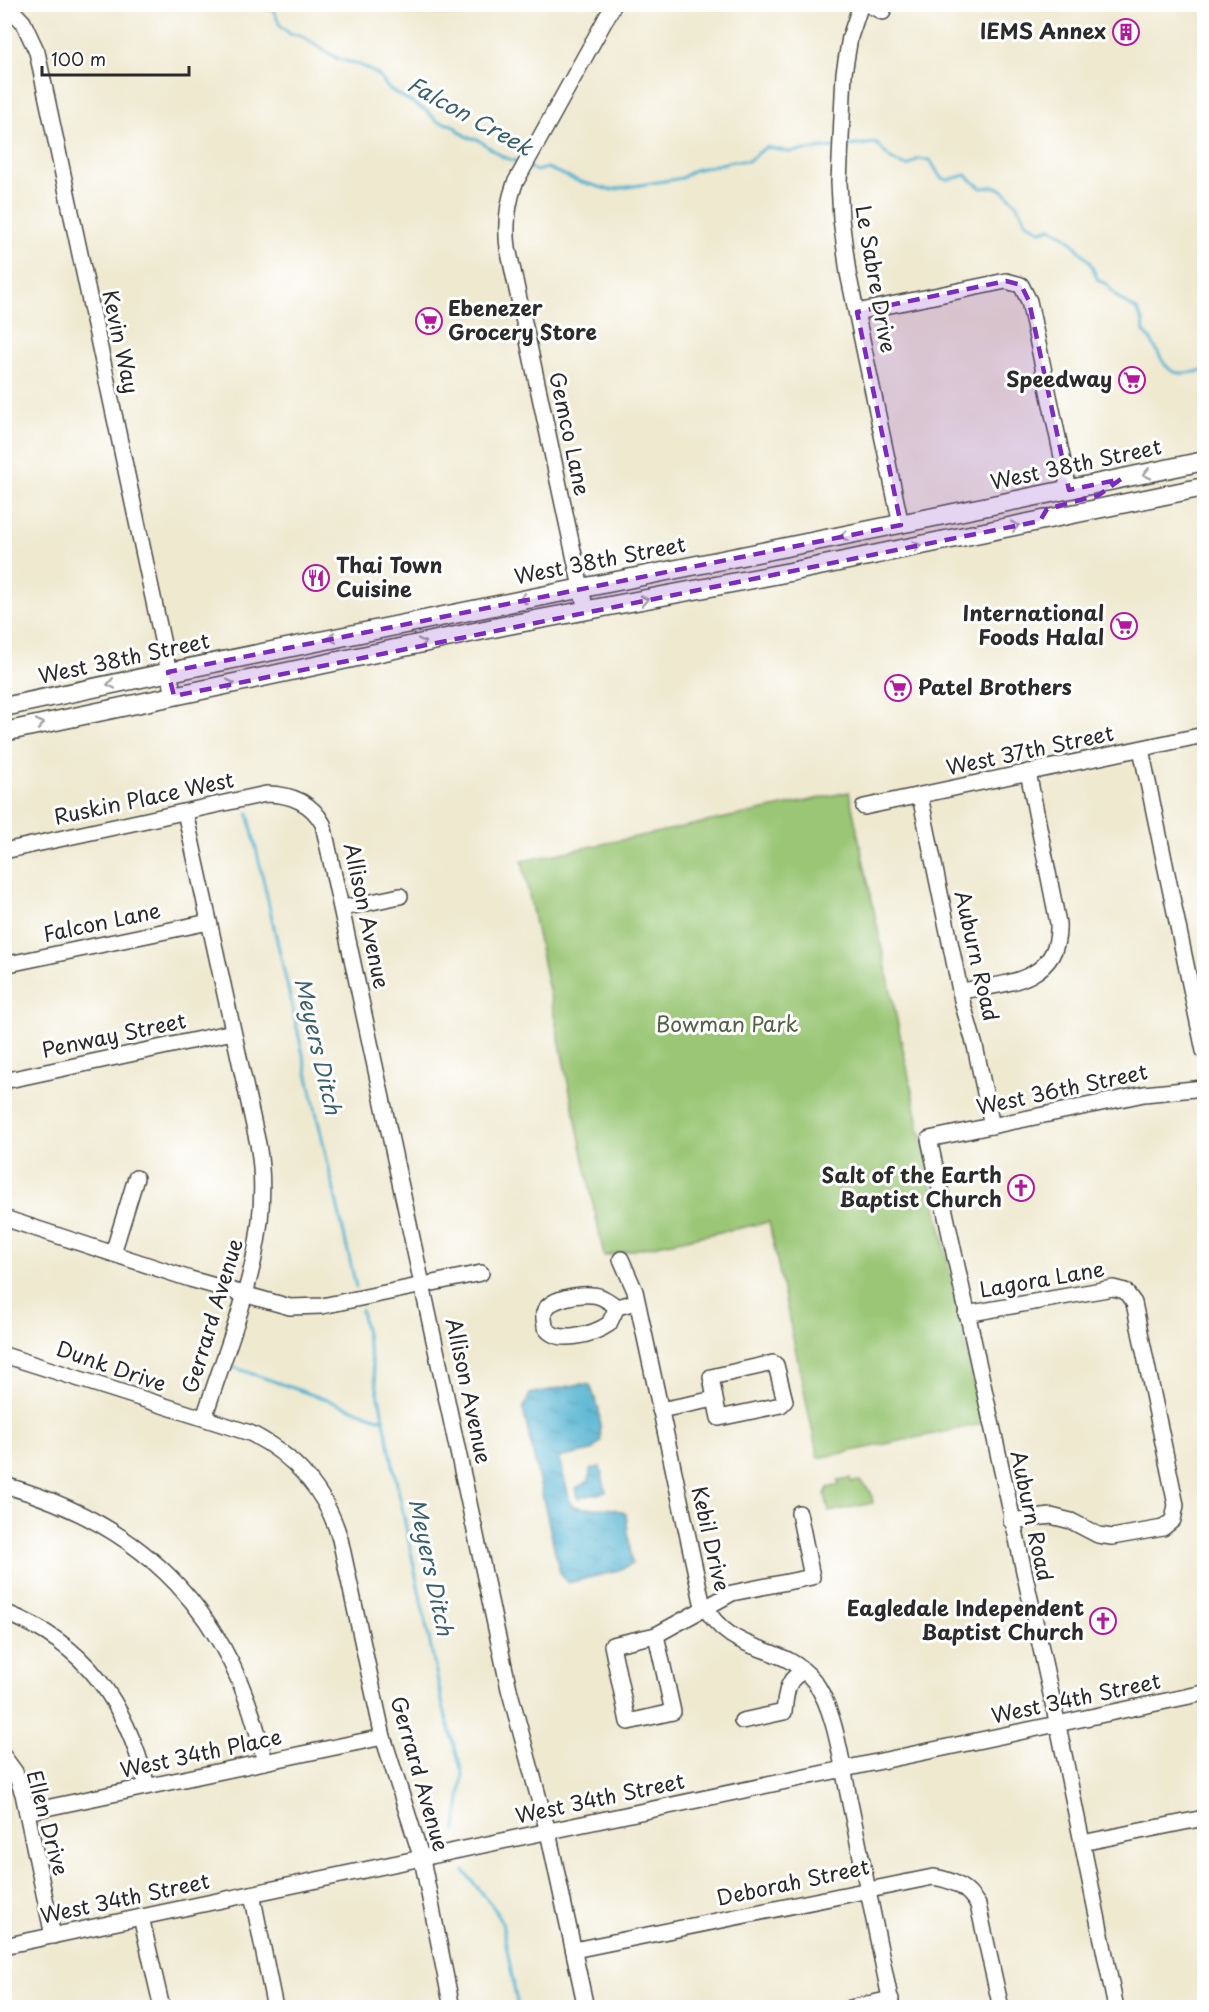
<svg xmlns="http://www.w3.org/2000/svg" width="1209" height="2012" font-family="'Playpen Sans',sans-serif">
	<style>
		.park { fill: #9ac674; stroke: #627850; stroke-width: 1.5 }
		.water { fill: url(#water-ripples); stroke: #3e6e7e; stroke-width: 1.5 }
		.lines { fill: none; stroke-linecap: round; stroke-linejoin: round }
		.stream { stroke: #51b2d0; stroke-width: 3 }
		.minor-casing { stroke: #484844; stroke-width: 18 }
		.major-casing { stroke: #484844; stroke-width: 21 }
		.minor { stroke: #fff; stroke-width: 15 }
		.major { stroke: #fff; stroke-width: 18 }
		.oneway { stroke: #a0a0a0 }
		.marked { fill: #7b2cbf; fill-opacity: 0.2; stroke: #7b2cbf; stroke-width: 4.5; stroke-dasharray: 12 8; stroke-linejoin: round }
		.labels { text-anchor: middle; stroke-width: 6; stroke-linejoin: round; paint-order: stroke }
		.poi-label { font-size: 21px; font-weight: bold; fill: #2b2b2b; stroke: #fff; text-anchor: end }
		.street-label { font-size: 21px; fill: #2b2b2b; stroke: #fff }
		.park-label { font-size: 21px; fill: #526145; stroke: #fff }
		.water-label { font-size: 22px; font-style: italic; fill: #3a616d; stroke: #fff }
	</style>
	<defs>
		<pattern id="water-ripples" width="26" height="14" patternUnits="userSpaceOnUse" patternTransform="scale(1.5)"><rect width="26" height="14" fill="#51b2d0"/><path d="M2 4q2-2 4 0t4 0M15 11q2-2 4 0t4 0" fill="none" stroke="#4391a9"/></pattern>
	</defs>
	<rect width="100%" height="100%" fill="#fff"/>
	<filter id="ink" filterUnits="userSpaceOnUse"><feTurbulence type="fractalNoise" baseFrequency=".0167" numOctaves="2"/><feDisplacementMap in="SourceGraphic" scale="12" xChannelSelector="R" yChannelSelector="G"/><feConvolveMatrix kernelMatrix="1 2 1 2 8 2 1 2 1" color-interpolation-filters="sRGB"/></filter>
	<filter id="wash" filterUnits="userSpaceOnUse"><feTurbulence type="fractalNoise" baseFrequency=".008" numOctaves="4" result="noise"/><feDisplacementMap in="SourceGraphic" scale="24" xChannelSelector="R" yChannelSelector="G"/><feGaussianBlur stdDeviation="1.35" result="paint"/><feColorMatrix in="noise" values="0 0 0 0 0 0 0 0 0 0 0 0 0 0 0 0 0 1.4 0 .05"/><feComposite in="paint" operator="in"/></filter>
	<g filter="url(#wash)">
		<rect width="100%" height="100%" fill="#efe9d0"/>
		<g class="park">
			<polygon points="849,792 982,1424 818,1458 769,1222 604,1256 522,861"/>
			<polygon points="850,1478 851,1482 860,1481 871,1492 873,1503 829,1512 825,1494 828,1488 839,1485 838,1480"/>
		</g>
		<g class="water">
			<path d="M580 1384 590 1385 599 1409 601 1441 591 1451 559 1458 571 1505C589 1513 605 1502 626 1514L632 1564 614 1572 568 1583 560 1574 523 1409 530 1394Z"/>
			<polygon points="600,1467 606,1492 578,1498 576,1488 589,1481 590,1469"/>
		</g>
		<g class="lines">
			<g class="stream">
				<polyline points="266,4 274,11 280,25 290,34 300,35 338,59 358,64 377,74 389,89 428,112 437,121 452,125 467,137 477,139 503,157 521,163"/>
				<path d="M847 146 876 143C889 156 888 161 908 166L918 159 930 160 941 178 948 180 966 175 981 188C985 188 992 186 996 187 1006 189 1024 212 1025 221L1041 231 1051 228 1067 237 1090 262 1098 280 1106 284 1118 298 1137 310 1143 322 1144 332C1158 343 1160 372 1180 373 1188 374 1197 371 1204 371"/>
				<polyline points="530,168 536,171 547,168 578,181 610,190 682,178 694,170 734,161 748,161 766,147 789,152 834,147"/>
				<polyline points="248,813 356,1287"/>
				<polyline points="361,1310 443,1706 463,1775 456,1830"/>
				<polyline points="233,1367 384,1420"/>
				<polyline points="464,1871 494,1908 502,1923 518,2008"/>
			</g>
		</g>
	</g>
	<g filter="url(#ink)">
		<g class="lines">
			<defs>
				<g id="minor">
					<polyline points="6,4 23,22 37,52 174,696"/>
					<polyline points="861,4 850,37 844,73 839,182 841,219 848,273 901,525"/>
					<polyline points="867,4 883,12"/>
					<polyline points="857,312 1006,281 1021,285 1029,301 1069,490"/>
					<path d="M586 611 508 248C505 225 507 205 515 183L614 4"/>
					<polyline points="1141,749 1204,1051"/>
					<polyline points="920,796 963,1005 975,1046 992,1126"/>
					<polyline points="864,807 1204,735"/>
					<path d="M185 812 258 1144C275 1239 232 1330 204 1418"/>
					<path d="M4 851 266 794C290 794 311 802 323 824L509 1689 548 1832 586 2008"/>
					<polyline points="343,908 400,896"/>
					<polyline points="4,965 209,922"/>
					<path d="M960 991C1003 984 1061 983 1058 923L1028 772"/>
					<polyline points="4,1081 233,1032"/>
					<polyline points="4,1218 190,1279 290,1307 322,1306 481,1273"/>
					<polyline points="113,1253 136,1178"/>
					<path d="M621 1259 635 1291 702 1602C732 1659 781 1640 814 1681 836 1710 842 1767 850 1803 864 1871 878 1939 892 2008"/>
					<path d="M617 1307 609 1324C594 1334 557 1346 545 1327 545 1323 543 1317 544 1313 548 1298 579 1294 592 1295 601 1295 610 1302 617 1307L637 1302"/>
					<polyline points="966,1314 1113,1288 1125,1291 1134,1303 1176,1505 1173,1520 1163,1528 1112,1537 1098,1535 1071,1521 1051,1516 1011,1521"/>
					<path d="M4 1355 250 1433C294 1455 326 1491 340 1539L383 1737 422 1859 452 2008"/>
					<polyline points="660,1410 715,1399 711,1377 773,1363 776,1365 785,1401 781,1405 719,1418 715,1399"/>
					<path d="M4 1485C149 1526 233 1616 265 1762"/>
					<path d="M4 1612C87 1644 126 1703 147 1786"/>
					<polygon points="656,1635 673,1712 628,1722 612,1645"/>
					<polyline points="656,1635 732,1593 812,1577 799,1513"/>
					<path d="M742 1721 784 1712C786 1695 786 1677 804 1672"/>
					<polyline points="4,1757 15,1772 23,1794 53,1936"/>
					<polyline points="27,1812 383,1737"/>
					<polyline points="1082,1843 1204,1818"/>
					<polyline points="252,1894 275,2008"/>
					<polyline points="141,1917 162,2008"/>
					<polyline points="4,1946 1204,1693"/>
					<path d="M574 1950 933 1877C953 1880 967 1887 978 1905L1001 2008"/>
					<polyline points="850,2008 891,1999"/>
					<polyline points="1116,2008 1060,1735 929,1139 1144,1094 1204,1088"/>
				</g>
				<g id="major">
					<path d="M4 707C404 621 805 546 1204 461"/>
					<polyline points="4,732 503,626 790,572 1204,487"/>
				</g>
			</defs>
			<use href="#minor" class="minor-casing"/>
			<use href="#major" class="major-casing"/>
			<use href="#minor" class="minor"/>
			<use href="#major" class="major"/>
		</g>
		<defs><path id="oneway-chevron" d="M-2-3.5L2.5 0L-2 3.5" fill="none" stroke-width="1.6" stroke-linecap="round" stroke-linejoin="round" transform="scale(1.5)"/></defs>
		<g class="oneway">
			<use href="#oneway-chevron" transform="translate(1147 474) rotate(168)"/>
			<use href="#oneway-chevron" transform="translate(1015 526) rotate(-12)"/>
			<use href="#oneway-chevron" transform="translate(844 536) rotate(169)"/>
			<use href="#oneway-chevron" transform="translate(917 546) rotate(-12)"/>
			<use href="#oneway-chevron" transform="translate(523 599) rotate(169)"/>
			<use href="#oneway-chevron" transform="translate(644 600) rotate(-11)"/>
			<use href="#oneway-chevron" transform="translate(332 638) rotate(168)"/>
			<use href="#oneway-chevron" transform="translate(422 643) rotate(-12)"/>
			<use href="#oneway-chevron" transform="translate(111 684) rotate(168)"/>
			<use href="#oneway-chevron" transform="translate(231 684) rotate(-12)"/>
			<use href="#oneway-chevron" transform="translate(40 724) rotate(-12)"/>
		</g>
	</g>
	<path class="marked" d="M1006 281 1021 285 1029 301 1069 490 1121 479 1099 495 1047 509 1040 521 174 696 168 672 901 525 857 312Z"/>
	<defs>
		<symbol id="building-ring" viewBox="-11 -11 22 22"><circle r="9.5" fill="#fff" stroke="#b5179e" stroke-width="1.5"/><path d="M-4-6H4V6H1V3H-1V6H-4ZM-2.5-4.3h1.7v1.8h-1.7ZM.8-4.3h1.7v1.8H.8ZM-2.5-1h1.7V.8h-1.7ZM.8-1h1.7V.8H.8Z" fill="#b5179e"/></symbol>
		<symbol id="supermarket-ring" viewBox="-11 -11 22 22"><circle r="9.5" fill="#fff" stroke="#b5179e" stroke-width="1.5"/><path d="M-6-5.5h2.5l.6 2H6L4.5 2H-2.5L-4.4-4H-6ZM-1.5 3.2a1.3 1.3 0 1 0 .1 0ZM3 3.2a1.3 1.3 0 1 0 .1 0Z" fill="#b5179e"/></symbol>
		<symbol id="restaurant-ring" viewBox="-11 -11 22 22"><circle r="9.5" fill="#fff" stroke="#b5179e" stroke-width="1.5"/><path d="M-5-6h1v4h1v-4h1v4h1v-4h1v5L-1.5 .5V6h-2V.5L-5-1ZM5-6V6H3V1.5H1.5Q1.5-4 5-6Z" fill="#b5179e"/></symbol>
		<symbol id="church-ring" viewBox="-11 -11 22 22"><circle r="9.5" fill="#fff" stroke="#b5179e" stroke-width="1.5"/><path d="M-1.2-6h2.4v3.5h3.3v2.4h-3.3V6h-2.4V-.1h-3.3v-2.4h3.3Z" fill="#b5179e"/></symbol>
	</defs>
	<g fill-rule="evenodd">
		<use href="#building-ring" x="1111" y="17" width="30" height="30"/>
		<use href="#supermarket-ring" x="414" y="306" width="30" height="30"/>
		<use href="#supermarket-ring" x="1117" y="365" width="30" height="30"/>
		<use href="#restaurant-ring" x="301" y="563" width="30" height="30"/>
		<use href="#supermarket-ring" x="1109" y="611" width="30" height="30"/>
		<use href="#supermarket-ring" x="883" y="673" width="30" height="30"/>
		<use href="#church-ring" x="1006" y="1173" width="30" height="30"/>
		<use href="#church-ring" x="1088" y="1606" width="30" height="30"/>
	</g>
	<g class="labels">
		<g class="poi-label">
			<text x="1106" y="39">IEMS Annex</text>
			<text x="448" y="316" text-anchor="start">Ebenezer<tspan x="448" dy="24">Grocery Store</tspan></text>
			<text x="1112" y="387">Speedway</text>
			<text x="336" y="573" text-anchor="start">Thai Town<tspan x="336" dy="24">Cuisine</tspan></text>
			<text x="1104" y="621">International<tspan x="1104" dy="24">Foods Halal</tspan></text>
			<text x="918" y="695" text-anchor="start">Patel Brothers</text>
			<text x="1002" y="1183">Salt of the Earth<tspan x="1002" dy="24">Baptist Church</tspan></text>
			<text x="1084" y="1616">Eagledale Independent<tspan x="1084" dy="24">Baptist Church</tspan></text>
		</g>
		<g class="street-label">
			<text transform="translate(875 279) rotate(80)" y="7">Le Sabre Drive</text>
			<text transform="translate(120 342) rotate(78)" y="7">Kevin Way</text>
			<text transform="translate(569 434) rotate(78)" y="7">Gemco Lane</text>
			<text transform="translate(1076 465) rotate(-12)" y="7">West 38th Street</text>
			<text transform="translate(600 561) rotate(-11)" y="7">West 38th Street</text>
			<text transform="translate(124 659) rotate(-12)" y="7">West 38th Street</text>
			<text transform="translate(1030 751) rotate(-12)" y="7">West 37th Street</text>
			<text transform="translate(144 799) rotate(-12)" y="7">Ruskin Place West</text>
			<text transform="translate(366 916) rotate(78)" y="7">Allison Avenue</text>
			<text transform="translate(102 923) rotate(-12)" y="7">Falcon Lane</text>
			<text transform="translate(976 956) rotate(77)" y="7">Auburn Road</text>
			<text transform="translate(114 1036) rotate(-12)" y="7">Penway Street</text>
			<text transform="translate(1062 1090) rotate(-12)" y="7">West 36th Street</text>
			<text transform="translate(1042 1280) rotate(-10)" y="7">Lagora Lane</text>
			<text transform="translate(213 1316) rotate(-73)" y="7">Gerrard Avenue</text>
			<text transform="translate(111 1367) rotate(19)" y="7">Dunk Drive</text>
			<text transform="translate(468 1391) rotate(78)" y="7">Allison Avenue</text>
			<text transform="translate(1031 1516) rotate(78)" y="7">Auburn Road</text>
			<text transform="translate(710 1539) rotate(77)" y="7">Kebil Drive</text>
			<text transform="translate(1076 1699) rotate(-12)" y="7">West 34th Street</text>
			<text transform="translate(201 1754) rotate(-12)" y="7">West 34th Place</text>
			<text transform="translate(419 1774) rotate(74)" y="7">Gerrard Avenue</text>
			<text transform="translate(600 1799) rotate(-12)" y="7">West 34th Street</text>
			<text transform="translate(47 1823) rotate(75)" y="7">Ellen Drive</text>
			<text transform="translate(793 1883) rotate(-12)" y="7">Deborah Street</text>
			<text transform="translate(125 1899) rotate(-12)" y="7">West 34th Street</text>
		</g>
		<g class="park-label">
			<text x="727" y="1032">Bowman Park</text>
		</g>
		<g class="water-label">
			<text transform="translate(470 116) rotate(29)" y="8">Falcon Creek</text>
			<text transform="translate(318 1046) rotate(77)" y="8">Meyers Ditch</text>
			<text transform="translate(431 1567) rotate(78)" y="8">Meyers Ditch</text>
		</g>
	</g>
	<rect width="1209" height="2012" fill="none" stroke="#fff" stroke-width="24"/>
	<path d="M42 66v9h147v-9" fill="none" stroke="#2b2b2b" stroke-width="3"/>
	<text x="51" y="66" font-size="18" fill="#2b2b2b" stroke="#ffffff" stroke-width="4.5" paint-order="stroke">100 m</text>
</svg>
